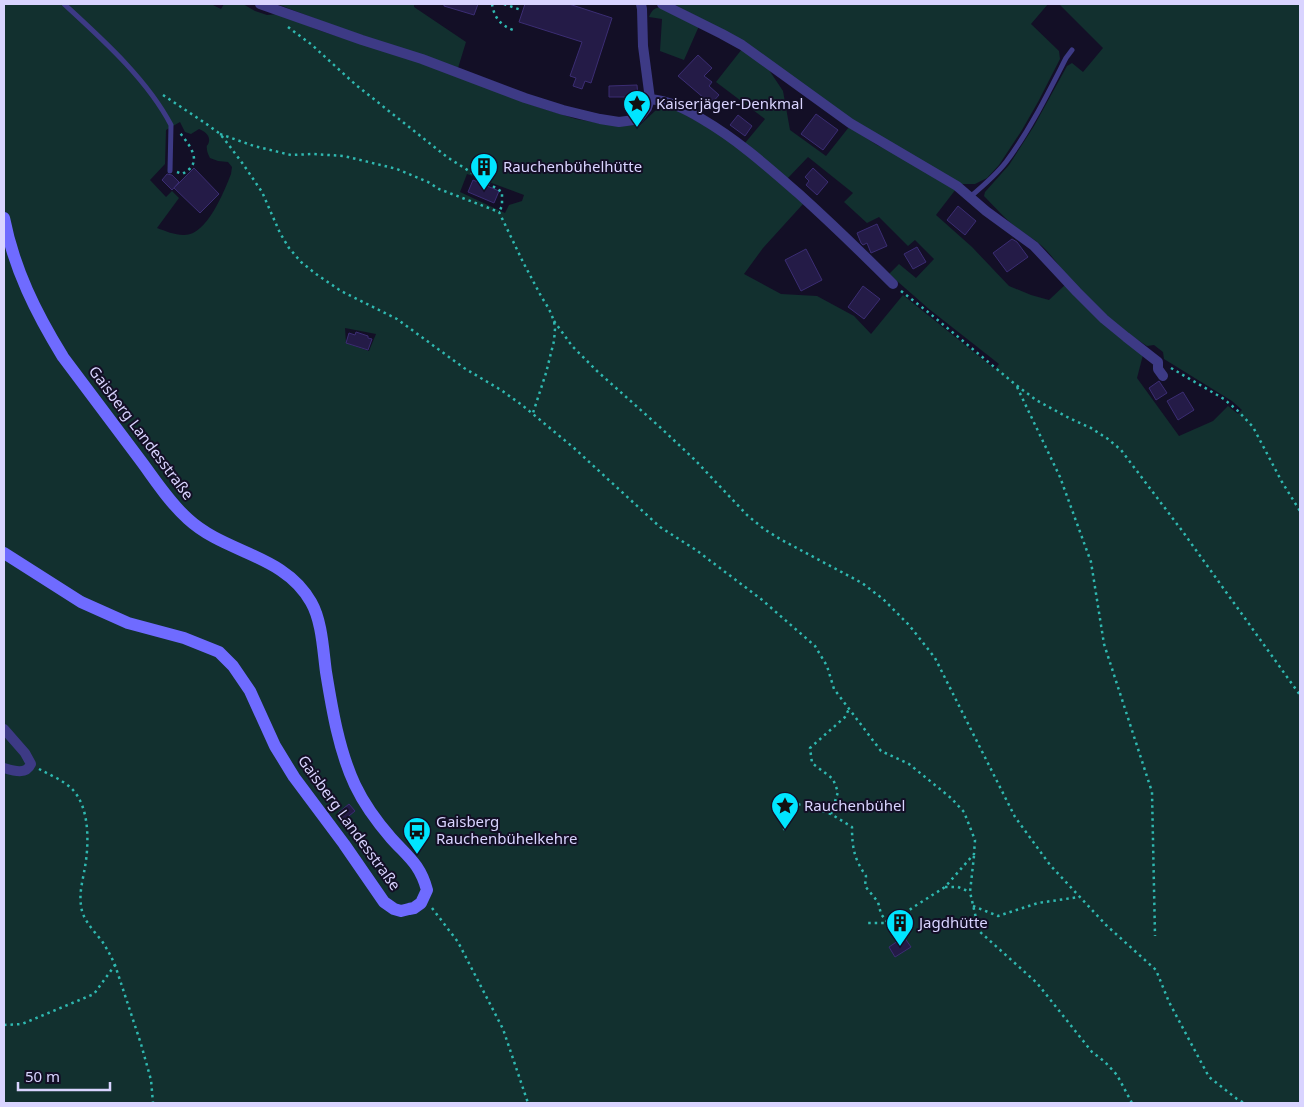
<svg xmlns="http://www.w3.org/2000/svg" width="1304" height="1107" font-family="'Noto Sans',sans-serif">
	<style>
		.green { fill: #12302f; fill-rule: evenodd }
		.building { fill: #241b47; stroke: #3b2d73 }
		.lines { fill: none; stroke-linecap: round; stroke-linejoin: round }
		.path { stroke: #2fb8b0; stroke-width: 2.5; stroke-dasharray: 2.5 4; stroke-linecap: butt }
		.lane { stroke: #3d3a85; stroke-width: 5 }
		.street { stroke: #3d3a85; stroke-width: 10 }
		.secondary { stroke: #6f6bff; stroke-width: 12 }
		.labels { text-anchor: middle; stroke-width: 4; stroke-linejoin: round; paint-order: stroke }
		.poi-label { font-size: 15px; fill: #d9d4ff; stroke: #130f26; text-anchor: start }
		.street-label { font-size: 15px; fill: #d9d4ff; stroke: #130f26 }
	</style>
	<rect width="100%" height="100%" fill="#130f26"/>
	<g class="green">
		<path d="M4 4H211L221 9 224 4H243L255 11 267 15 278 14 321 31 418 62 535 106 576 119 617 126 640 125 655 111 663 106 671 107 723 136 742 149 803 204 763 248 744 274 781 294 817 296 854 316 871 334 903 295 995 369 999 364 929 309 889 274 899 264 916 278 934 259 915 240 908 246 879 217 867 223 844 202 853 193 808 157 787 179 745 143 765 119 716 82 742 49 767 67 783 91 790 130 826 156 849 127 877 145 912 162 956 189 936 215 972 247 1009 286 1031 295 1049 300 1066 284 1143 355 1137 378 1179 436 1213 421 1228 406 1238 414 1242 410 1232 401 1164 359 1163 352 1154 345 1147 346C1118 328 1092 304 1069 278 1060 268 1052 255 1042 246 1034 239 1025 234 1017 228 1005 219 995 207 984 196L985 192 1009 165 1034 126 1067 66 1072 63 1083 72 1103 48 1059 4H1300V1103H4ZM180 122 185 132 191 134 199 129C204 131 210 135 209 141 208 148 206 142 207 150 207 152 209 156 210 158L218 161 228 162 232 167 231 174C224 192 206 237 183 235 175 235 165 231 157 228L179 198 172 191 166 197 150 180 165 164 166 130ZM467 174 524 195 522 201 509 205 505 213 460 192ZM345 328 376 334 369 351 346 343Z"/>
		<polygon points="277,4 414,4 414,7 466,42 458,68 337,27"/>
		<polygon points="674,4 1048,4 1031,24 1059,51 1060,59 1038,102 1022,130 999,165 987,178 975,184 961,184 853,120 703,20"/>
		<path d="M661 7 699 26 684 60 660 51 662 19 649 17C652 10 654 8 661 7Z"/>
	</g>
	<g class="building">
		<polygon points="444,4 478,4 474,15 444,6"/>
		<polygon points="525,4 569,4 612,18 591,83 585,81 582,89 573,86 576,78 570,76 582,42 519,22"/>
		<polygon points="698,55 712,68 704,76 712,82 709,86 719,95 711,104 678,76"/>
		<polygon points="637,85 638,97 609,97 609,86"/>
		<polygon points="816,114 838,130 823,150 801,134"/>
		<polygon points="738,115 752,126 745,136 730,125"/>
		<polygon points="194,168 219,194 200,213 174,188"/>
		<polygon points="813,168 828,182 817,195 806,185 809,181 805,177"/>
		<polygon points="167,174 172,175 179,182 172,190 162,180"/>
		<polygon points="473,180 499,191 494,203 468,192"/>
		<polygon points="958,206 976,221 965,235 947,220"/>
		<polygon points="877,224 887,246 871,253 867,243 863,245 861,243 857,233"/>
		<polygon points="1012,239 1017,242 1028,257 1007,272 993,253"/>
		<polygon points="917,247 926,262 913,269 904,254"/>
		<polygon points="806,249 822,280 801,291 785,260"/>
		<polygon points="863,286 880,299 864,319 848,307"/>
		<polygon points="356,332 368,336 368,338 372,339 368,350 346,343 349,333 355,335"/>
		<polygon points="1159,381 1167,393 1156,400 1149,388"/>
		<polygon points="1183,392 1194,410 1178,420 1167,401"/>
		<polygon points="349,804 355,811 344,820 338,813"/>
		<polygon points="904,937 911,947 895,957 889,947"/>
	</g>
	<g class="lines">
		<g class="path">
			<path d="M492 4C494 17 500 25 513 30"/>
			<polyline points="504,4 521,10"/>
			<polyline points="288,27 312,45 356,85 447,157 502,192 502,206 499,212"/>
			<polyline points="163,95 205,123 219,133 225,140 243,164 262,192 280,233 289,248 301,262 316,274 341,291 397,319 464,368 501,390 522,405 574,448 660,527 696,550 761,599 815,646 827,666 834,689 881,751 909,764 951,798 964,812 975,840 974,854 945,887 912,908 901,917 888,923 866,923"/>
			<polyline points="220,134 254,146 291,155 313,154 344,156 397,169 428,182 439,189 499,212 523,262 541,296 549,309 554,321 555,329 554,341 546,373 533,413"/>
			<path d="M177 172 182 174C204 163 191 147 180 133"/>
			<polyline points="901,291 928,312 1016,385 1036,400 1069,418 1091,428 1108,439 1121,450 1183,532 1300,695"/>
			<polyline points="554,321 572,346 597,371 662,429 695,460 747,515 764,529 780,539 862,583 883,599 909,625 935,658 1015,817 1050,865 1106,925 1156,970 1169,1002 1209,1077 1237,1099 1244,1103"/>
			<polyline points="1171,368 1224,399 1238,411 1253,427 1282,482 1300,511"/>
			<polyline points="1017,387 1060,477 1091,562 1104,644 1152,792 1155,936"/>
			<path d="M39 769C50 775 63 780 72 789 90 807 89 844 85 867 83 879 79 893 81 905 82 919 93 930 102 941 107 949 111 956 115 965L141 1044 151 1080 153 1103"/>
			<polyline points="831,814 838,792 833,779 812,763 810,748 845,717 849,709"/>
			<path d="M785 830 782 826 784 820 796 805 803 804 831 814 852 827C852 847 854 859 866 876L865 886 878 902 881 914 888 923"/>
			<polyline points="974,856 970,892 979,931 1037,983 1092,1052 1105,1062 1117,1075 1132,1103"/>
			<polyline points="945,887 958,887 970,892"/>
			<polyline points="973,906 998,916 1038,903 1079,897"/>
			<polyline points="432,908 458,942 503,1029 528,1103"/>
			<polyline points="4,1025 22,1024 94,994 115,965"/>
		</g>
		<g class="lane">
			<path d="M64 4C102 39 147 79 171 125L170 171"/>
			<path d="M970 197C983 186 996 175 1006 162 1030 130 1048 93 1066 58L1072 50"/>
		</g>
		<g class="street">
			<polyline points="260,4 362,40 422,59 525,98 563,110 600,119 619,122 634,120 639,118 647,108 650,99 643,46 642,9 641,4"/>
			<polyline points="662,4 722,34 742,45 850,123 957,186 986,211 1034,246 1077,292 1104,319 1126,337 1158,362 1158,369 1163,376"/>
			<path d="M650 99C670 101 685 109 702 119 738 140 768 167 799 194 831 223 862 253 893 284"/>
			<path d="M4 729 25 753 31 764C26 775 14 771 4 768"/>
		</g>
		<path class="secondary" d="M4 218C14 269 36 313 63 357 88 390 113 424 138 457 154 478 168 501 188 519 226 554 284 554 311 602 322 621 323 650 326 672 332 709 339 751 355 785 364 804 378 823 391 838 408 857 420 864 427 890L421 903 414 908 409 909 401 911 394 909 384 902 344 844 294 777 275 746 250 691 233 666 219 652 184 638 128 623 81 602 4 553"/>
	</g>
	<defs>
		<symbol id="sight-pin" viewBox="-11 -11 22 30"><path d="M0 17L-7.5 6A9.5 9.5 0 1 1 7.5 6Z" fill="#00e5ff" stroke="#130f26"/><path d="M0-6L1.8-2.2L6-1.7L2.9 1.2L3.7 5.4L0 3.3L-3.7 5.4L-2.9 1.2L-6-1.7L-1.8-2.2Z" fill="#111"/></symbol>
		<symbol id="building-pin" viewBox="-11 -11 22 30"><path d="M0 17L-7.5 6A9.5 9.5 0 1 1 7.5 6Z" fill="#00e5ff" stroke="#130f26"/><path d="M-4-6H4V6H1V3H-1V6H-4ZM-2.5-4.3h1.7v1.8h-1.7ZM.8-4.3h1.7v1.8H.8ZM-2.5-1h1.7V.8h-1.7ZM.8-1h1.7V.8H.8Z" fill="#111"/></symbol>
		<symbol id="bus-pin" viewBox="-11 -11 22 30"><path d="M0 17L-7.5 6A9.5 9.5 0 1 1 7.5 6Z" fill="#00e5ff" stroke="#130f26"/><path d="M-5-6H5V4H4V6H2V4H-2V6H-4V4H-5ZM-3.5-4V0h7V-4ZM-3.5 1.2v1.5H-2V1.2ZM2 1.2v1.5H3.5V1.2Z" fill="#111"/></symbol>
	</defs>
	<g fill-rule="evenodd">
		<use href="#sight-pin" x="621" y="88" width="32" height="43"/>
		<use href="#building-pin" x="468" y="151" width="32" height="43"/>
		<use href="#sight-pin" x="769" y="790" width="32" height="43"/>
		<use href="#bus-pin" x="401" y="815" width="32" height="43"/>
		<use href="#building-pin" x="884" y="907" width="32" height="43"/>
	</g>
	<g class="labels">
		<g class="poi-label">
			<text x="656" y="109">Kaiserjäger-Denkmal</text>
			<text x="503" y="172">Rauchenbühelhütte</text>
			<text x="804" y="811">Rauchenbühel</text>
			<text x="436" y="827">Gaisberg<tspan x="436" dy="17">Rauchenbühelkehre</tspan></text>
			<text x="919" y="928">Jagdhütte</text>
		</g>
		<g class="street-label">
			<text transform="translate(141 433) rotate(53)" y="5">Gaisberg Landesstraße</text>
			<text transform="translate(349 823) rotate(54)" y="5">Gaisberg Landesstraße</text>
		</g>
	</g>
	<rect width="1304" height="1107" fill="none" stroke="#d9d4ff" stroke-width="10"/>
	<path d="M18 1082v8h92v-8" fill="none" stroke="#d9d4ff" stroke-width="2.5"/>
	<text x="25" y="1082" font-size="15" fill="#d9d4ff" stroke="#130f26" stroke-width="4" paint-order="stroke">50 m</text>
</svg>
